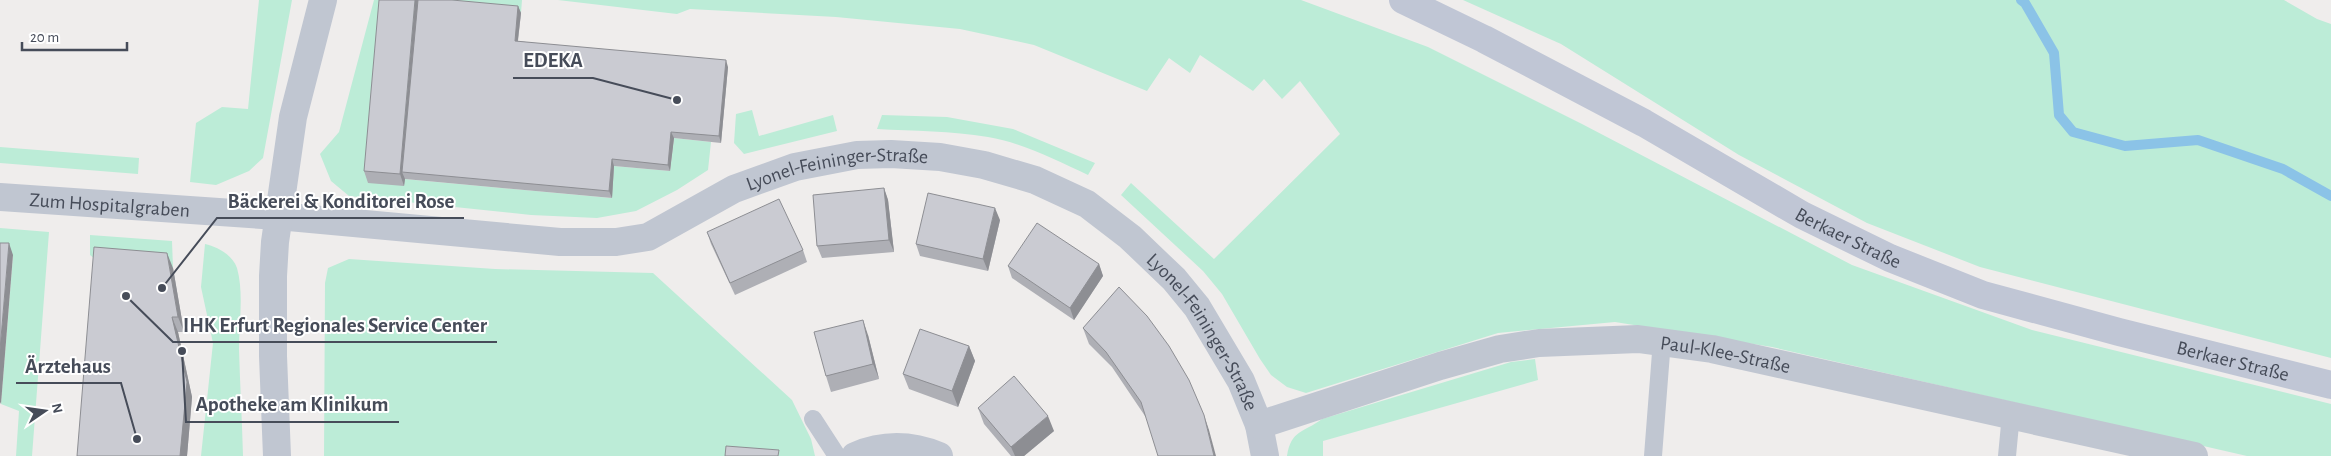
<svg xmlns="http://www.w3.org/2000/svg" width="2331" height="456" font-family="'Alegreya Sans',sans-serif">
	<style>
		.green { fill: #bcecd7 }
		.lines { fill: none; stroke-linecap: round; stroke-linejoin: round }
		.stream { stroke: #8bc3e7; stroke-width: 10 }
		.lane { stroke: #c0c6d1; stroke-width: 18 }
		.street { stroke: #c0c6d1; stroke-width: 28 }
		.secondary { stroke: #c0c6d5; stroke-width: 28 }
		.wall { fill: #aeafb5 }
		.shaded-wall { fill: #8d8e93 }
		.building { fill: #cacbd2; stroke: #8d8e93 }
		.labels { text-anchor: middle; stroke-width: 4; stroke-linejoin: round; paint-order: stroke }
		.street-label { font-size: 20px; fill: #464c59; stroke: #fff }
		.leader { fill: none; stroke: #464c59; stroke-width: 2 }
		.callout-dot { fill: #464c59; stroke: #fff; stroke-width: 2 }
		.callout-label { font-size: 21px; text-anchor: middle; font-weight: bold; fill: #464c59; stroke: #fff; stroke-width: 4; stroke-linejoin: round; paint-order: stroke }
	</style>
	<rect width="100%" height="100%" fill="#efedec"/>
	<g class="green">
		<polygon points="259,0 292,0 263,158 249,171 216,185 190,182 196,123 222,107 248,109"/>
		<polygon points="374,0 522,0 521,13 404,179 611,198 614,166 670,171 674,138 711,142 708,170 677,190 636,211 597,218 531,215 349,196 331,181 320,154 339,132"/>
		<polygon points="558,0 1301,0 1428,47 1582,124 1852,265 2032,330 2331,404 2331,456 2247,456 1772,347 1615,322 1498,333 1306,393 1287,387 1271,375 1260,359 1222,294 1203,271 1121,195 1131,183 1214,259 1340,134 1300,81 1282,99 1264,79 1253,91 1200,55 1190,73 1169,58 1147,91 1034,45 960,29 836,17 690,9 677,14"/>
		<polygon points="1463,0 2284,0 2317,19 2331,24 2331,358 1980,267 1867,223 1739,155 1561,44"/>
		<polygon points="752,110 759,136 833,115 837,131 744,154 734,143 736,114"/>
		<path d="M882 115 947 117 1013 129 1095 163 1088 175C1056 160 1023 143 988 137 951 131 914 131 877 129Z"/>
		<polygon points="0,147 139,158 138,174 0,163"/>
		<polygon points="0,228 49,232 32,456 16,456 19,411 1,404 13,256 0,254"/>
		<polygon points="90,235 172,241 173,268 100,263 90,255"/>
		<path d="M205 244C217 247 232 254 237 268 244 293 239 323 239 349 240 384 242 420 243 456H201L213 343 201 287Z"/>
		<polygon points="349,259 495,269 653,273 792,400 811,439 815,456 324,456 325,283 328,268"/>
		<path d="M1535 359 1538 380 1323 441V456H1287C1291 430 1303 433 1322 419L1511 362Z"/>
	</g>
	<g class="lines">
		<polyline class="stream" points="2021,0 2025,3 2054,53 2059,115 2073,132 2125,146 2198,140 2283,169 2331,196"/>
		<g class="lane">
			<polyline points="813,419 837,456"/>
			<polyline points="1653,456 1662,340"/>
			<polyline points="2007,456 2011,414"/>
		</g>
		<g class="street">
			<path id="s1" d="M0 197 278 216 560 242H616L648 237 734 189 795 167 857 155 891 154 940 157 984 165 1035 180 1087 204 1130 237 1174 279 1197 307 1241 381 1259 425 1265 456"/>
			<path id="s2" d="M1259 425 1440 366 1500 349 1539 343 1638 339 1712 349 2194 456"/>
			<polyline points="277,456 273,356 273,276 275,242 293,117 323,0"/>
			<path d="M855 456C883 444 910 444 939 456"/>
		</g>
		<path class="secondary" id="s3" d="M1403 0 1484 39 1644 123 1802 215 1890 258 1983 295 2119 332 2331 385"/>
	</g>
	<g class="wall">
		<polygon points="518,6 521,13 518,41 728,67 721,143 674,138 670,171 614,166 612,198 405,179 404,186 368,183 364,171"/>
		<polygon points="884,188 888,200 894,252 822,258 817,246"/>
		<polygon points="1000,220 988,271 920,256 916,244"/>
		<polygon points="707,232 803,250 807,262 735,295 711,244"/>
		<polygon points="1099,264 1103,276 1074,320 1012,278 1008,266"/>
		<polygon points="173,268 184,332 178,332 192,397 187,456 77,456"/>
		<polygon points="1083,328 1209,430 1145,416 1112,367 1089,344"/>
		<polygon points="868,335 879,379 831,392 826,376"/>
		<polygon points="969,346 975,361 958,407 909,389 903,374"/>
		<polygon points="978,408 1054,431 1024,456 1011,456 984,424"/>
	</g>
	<g class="shaded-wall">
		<polygon points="415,0 419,0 402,172 405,179 404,186 400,174"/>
		<polygon points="518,6 521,13 517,47 515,41"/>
		<polygon points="726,60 728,67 721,143 719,136"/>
		<polygon points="671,132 674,138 670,171 668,165"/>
		<polygon points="612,159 614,166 612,198 609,191"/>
		<polygon points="884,188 888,200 894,252 889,240"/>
		<polygon points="995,208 1000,220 988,271 983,259"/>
		<polygon points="9,243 13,255 1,404 0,402 0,350"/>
		<polygon points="167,253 173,268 184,332 178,317"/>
		<polygon points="1099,264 1103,276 1074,320 1070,308"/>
		<polygon points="172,317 178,332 192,397 187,456 180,456"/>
		<polygon points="863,320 868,335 879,379 873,364"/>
		<polygon points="969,346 975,361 958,407 952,391"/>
		<polygon points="1204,415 1209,430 1216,456 1214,456"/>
		<polygon points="1048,416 1054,431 1024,456 1015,456 1011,447"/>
	</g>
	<g class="building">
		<polygon points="379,0 415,0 400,174 364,171"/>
		<polygon points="418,0 452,0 518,6 515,41 726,60 719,136 671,132 668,165 612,159 609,191 402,172"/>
		<polygon points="884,188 889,240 817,246 813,195"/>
		<polygon points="928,193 995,208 983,259 916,244"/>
		<polygon points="779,199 803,250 730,283 707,232"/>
		<polygon points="1037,223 1099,264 1070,308 1008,266"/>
		<polygon points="0,243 9,243 0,350"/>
		<polygon points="94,247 167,253 178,317 172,317 187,382 180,456 77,456"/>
		<polygon points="1119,287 1147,316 1169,346 1189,380 1204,415 1214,456 1158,456 1141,402 1106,352 1083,328"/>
		<polygon points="863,320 873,364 826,376 814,332"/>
		<polygon points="920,329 969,346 952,391 903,374"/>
		<polygon points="1014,376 1048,416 1011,447 978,408"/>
		<polygon points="726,446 779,450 778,456 725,456"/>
	</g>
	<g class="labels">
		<g class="street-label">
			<text dy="7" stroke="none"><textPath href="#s1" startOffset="855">Lyonel-Feininger-Straße</textPath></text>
			<text dy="7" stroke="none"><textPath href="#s1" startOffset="110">Zum Hospitalgraben</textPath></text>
			<text dy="7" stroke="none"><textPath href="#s3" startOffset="505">Berkaer Straße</textPath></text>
			<text dy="7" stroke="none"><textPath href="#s1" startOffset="1290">Lyonel-Feininger-Straße</textPath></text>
			<text dy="7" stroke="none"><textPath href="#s2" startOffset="480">Paul-Klee-Straße</textPath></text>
			<text dy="7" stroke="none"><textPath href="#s3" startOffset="910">Berkaer Straße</textPath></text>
		</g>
	</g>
	<path class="leader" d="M677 100L593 78H513M162 288L217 218H464M126 296L173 342H497M137 439L121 383H16M182 351L186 422H399"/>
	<g class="callout-dot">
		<circle cx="677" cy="100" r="5"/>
		<circle cx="162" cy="288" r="5"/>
		<circle cx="126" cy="296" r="5"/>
		<circle cx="137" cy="439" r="5"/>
		<circle cx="182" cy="351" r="5"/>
	</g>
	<g class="callout-label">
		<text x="553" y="67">EDEKA</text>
		<text x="341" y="208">Bäckerei &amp; Konditorei Rose</text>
		<text x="335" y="332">IHK Erfurt Regionales Service Center</text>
		<text x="68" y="373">Ärztehaus</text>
		<text x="292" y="411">Apotheke am Klinikum</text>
	</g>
	<g transform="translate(45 411) rotate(77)" stroke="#ffffff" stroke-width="4" paint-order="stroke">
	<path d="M0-4L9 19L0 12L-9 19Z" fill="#464c59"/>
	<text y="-8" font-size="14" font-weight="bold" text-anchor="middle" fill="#464c59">N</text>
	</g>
	<path d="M22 42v8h105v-8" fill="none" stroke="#464c59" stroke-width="2.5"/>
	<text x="30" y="42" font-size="15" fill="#464c59" stroke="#ffffff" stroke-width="4" paint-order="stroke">20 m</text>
</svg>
